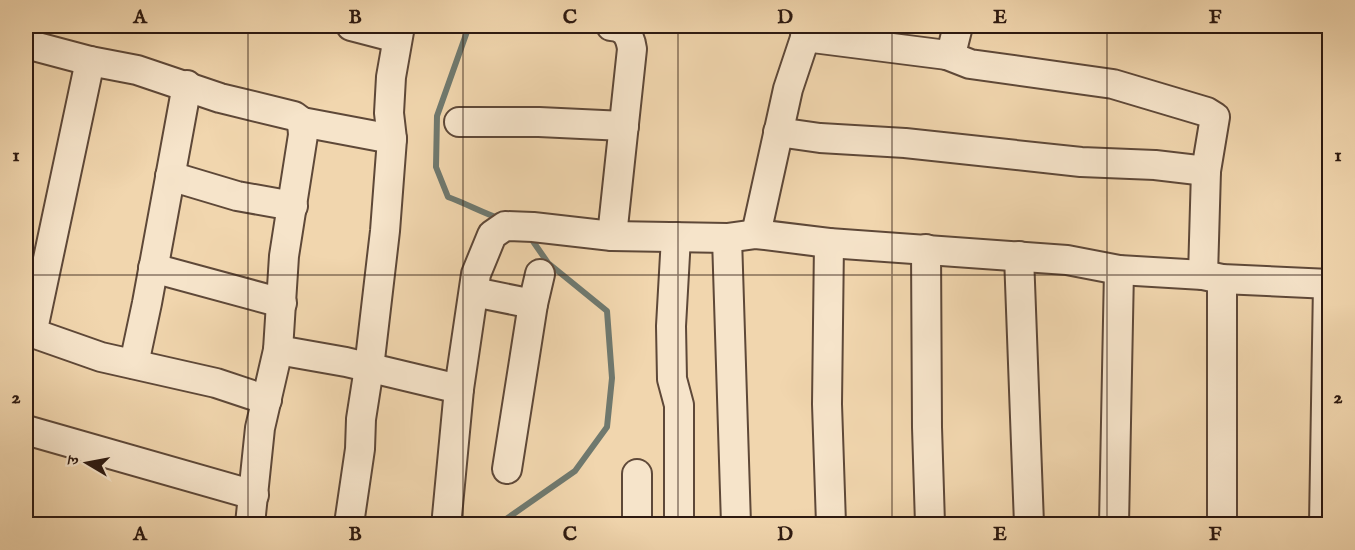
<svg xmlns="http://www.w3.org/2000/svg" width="1355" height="550" font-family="'IM FELL English','Noto Serif Devanagari',serif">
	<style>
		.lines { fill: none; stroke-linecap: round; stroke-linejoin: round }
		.stream { stroke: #6f796f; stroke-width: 6 }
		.minor-casing { stroke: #5e4838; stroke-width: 32 }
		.minor { stroke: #f6e4ca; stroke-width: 28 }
		.grid { fill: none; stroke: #2d1910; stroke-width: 1.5; stroke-opacity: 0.55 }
		.neatline { fill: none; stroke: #2d1910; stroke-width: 2 }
		.grid-label { font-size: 20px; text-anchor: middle; font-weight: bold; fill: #2d1910 }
	</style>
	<rect width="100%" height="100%" fill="#f1d6ae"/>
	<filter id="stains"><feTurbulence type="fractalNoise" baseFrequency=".00333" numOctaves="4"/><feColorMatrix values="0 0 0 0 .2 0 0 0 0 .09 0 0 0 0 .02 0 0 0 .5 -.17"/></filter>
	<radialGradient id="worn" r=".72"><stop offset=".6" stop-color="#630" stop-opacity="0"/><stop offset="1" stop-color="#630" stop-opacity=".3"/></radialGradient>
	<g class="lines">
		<g class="stream">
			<path d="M469 26 437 116 436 167 448 197C467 204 483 213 501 219"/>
			<polyline points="499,524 575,471 607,427 612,378 607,311 548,263 530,237"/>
		</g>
		<defs>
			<g id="minor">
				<polyline points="351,26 397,38"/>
				<path d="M611 26C625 27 630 35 632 49L612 236"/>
				<polyline points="958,26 953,46 947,55 970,64 1113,84 1207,112 1215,117 1206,171 1203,275"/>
				<polyline points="805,37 947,55"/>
				<polyline points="26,44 90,61 137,70 220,98 294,116 302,122 303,135 284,256 278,350 260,428 250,524"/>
				<polyline points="302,122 392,139"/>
				<polyline points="459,122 539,122 624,126"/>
				<polyline points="778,132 820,138 905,143 1081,162 1155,165 1206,171"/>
				<polyline points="170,176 237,196 293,206"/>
				<polyline points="756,234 788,89 809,26"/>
				<polyline points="676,237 671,326 672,379 679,405 679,524"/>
				<polyline points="727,238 736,524"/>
				<polyline points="829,243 827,404 831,524"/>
				<polyline points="926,249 927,427 930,524"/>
				<polyline points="1019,256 1029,524"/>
				<polyline points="153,268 282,303"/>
				<polyline points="1222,279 1222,524"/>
				<polyline points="474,292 533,304"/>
				<polyline points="35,320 90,61"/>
				<polyline points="27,331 101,357 216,383 267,400"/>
				<polyline points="278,350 346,362 459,389"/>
				<polyline points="134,364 147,303 187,85"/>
				<polyline points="26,430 254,495"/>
				<polyline points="507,469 533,304 540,274"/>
				<polyline points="447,516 459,389 476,274 492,235 505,226 533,227 612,236 727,238 756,234 829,243 1067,260 1119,270 1203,275 1222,279 1330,284"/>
				<polyline points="349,524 360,449 361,419 369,368 385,231 392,139 389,113 391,77 400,26"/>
				<polyline points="637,524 637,474"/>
				<polyline points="1114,524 1119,270"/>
				<polyline points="1324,524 1328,284"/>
			</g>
		</defs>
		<use href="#minor" class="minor-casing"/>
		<use href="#minor" class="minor"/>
	</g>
	<path class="grid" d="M248 26V524M463 26V524M678 26V524M892 26V524M1107 26V524M26 275H1330"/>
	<rect width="1355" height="550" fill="none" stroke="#f1d6ae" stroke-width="66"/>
	<g transform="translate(87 463) rotate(280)" stroke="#f6e4ca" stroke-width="4.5" paint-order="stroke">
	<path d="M0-4.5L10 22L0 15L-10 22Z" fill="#2d1910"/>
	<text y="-9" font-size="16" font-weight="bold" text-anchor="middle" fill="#2d1910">उ</text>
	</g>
	<rect x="33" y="33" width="1289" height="484" class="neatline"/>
	<g class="grid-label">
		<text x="140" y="23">A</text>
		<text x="355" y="23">B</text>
		<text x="570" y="23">C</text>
		<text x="785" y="23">D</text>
		<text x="1000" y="23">E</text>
		<text x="1215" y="23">F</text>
		<text x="16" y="161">1</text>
		<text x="1338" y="161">1</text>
		<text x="16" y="403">2</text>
		<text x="1338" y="403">2</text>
		<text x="140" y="540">A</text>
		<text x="355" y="540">B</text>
		<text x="570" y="540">C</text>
		<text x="785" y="540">D</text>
		<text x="1000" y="540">E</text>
		<text x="1215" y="540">F</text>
	</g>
	<rect width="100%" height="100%" filter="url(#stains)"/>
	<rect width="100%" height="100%" fill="url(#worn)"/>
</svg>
